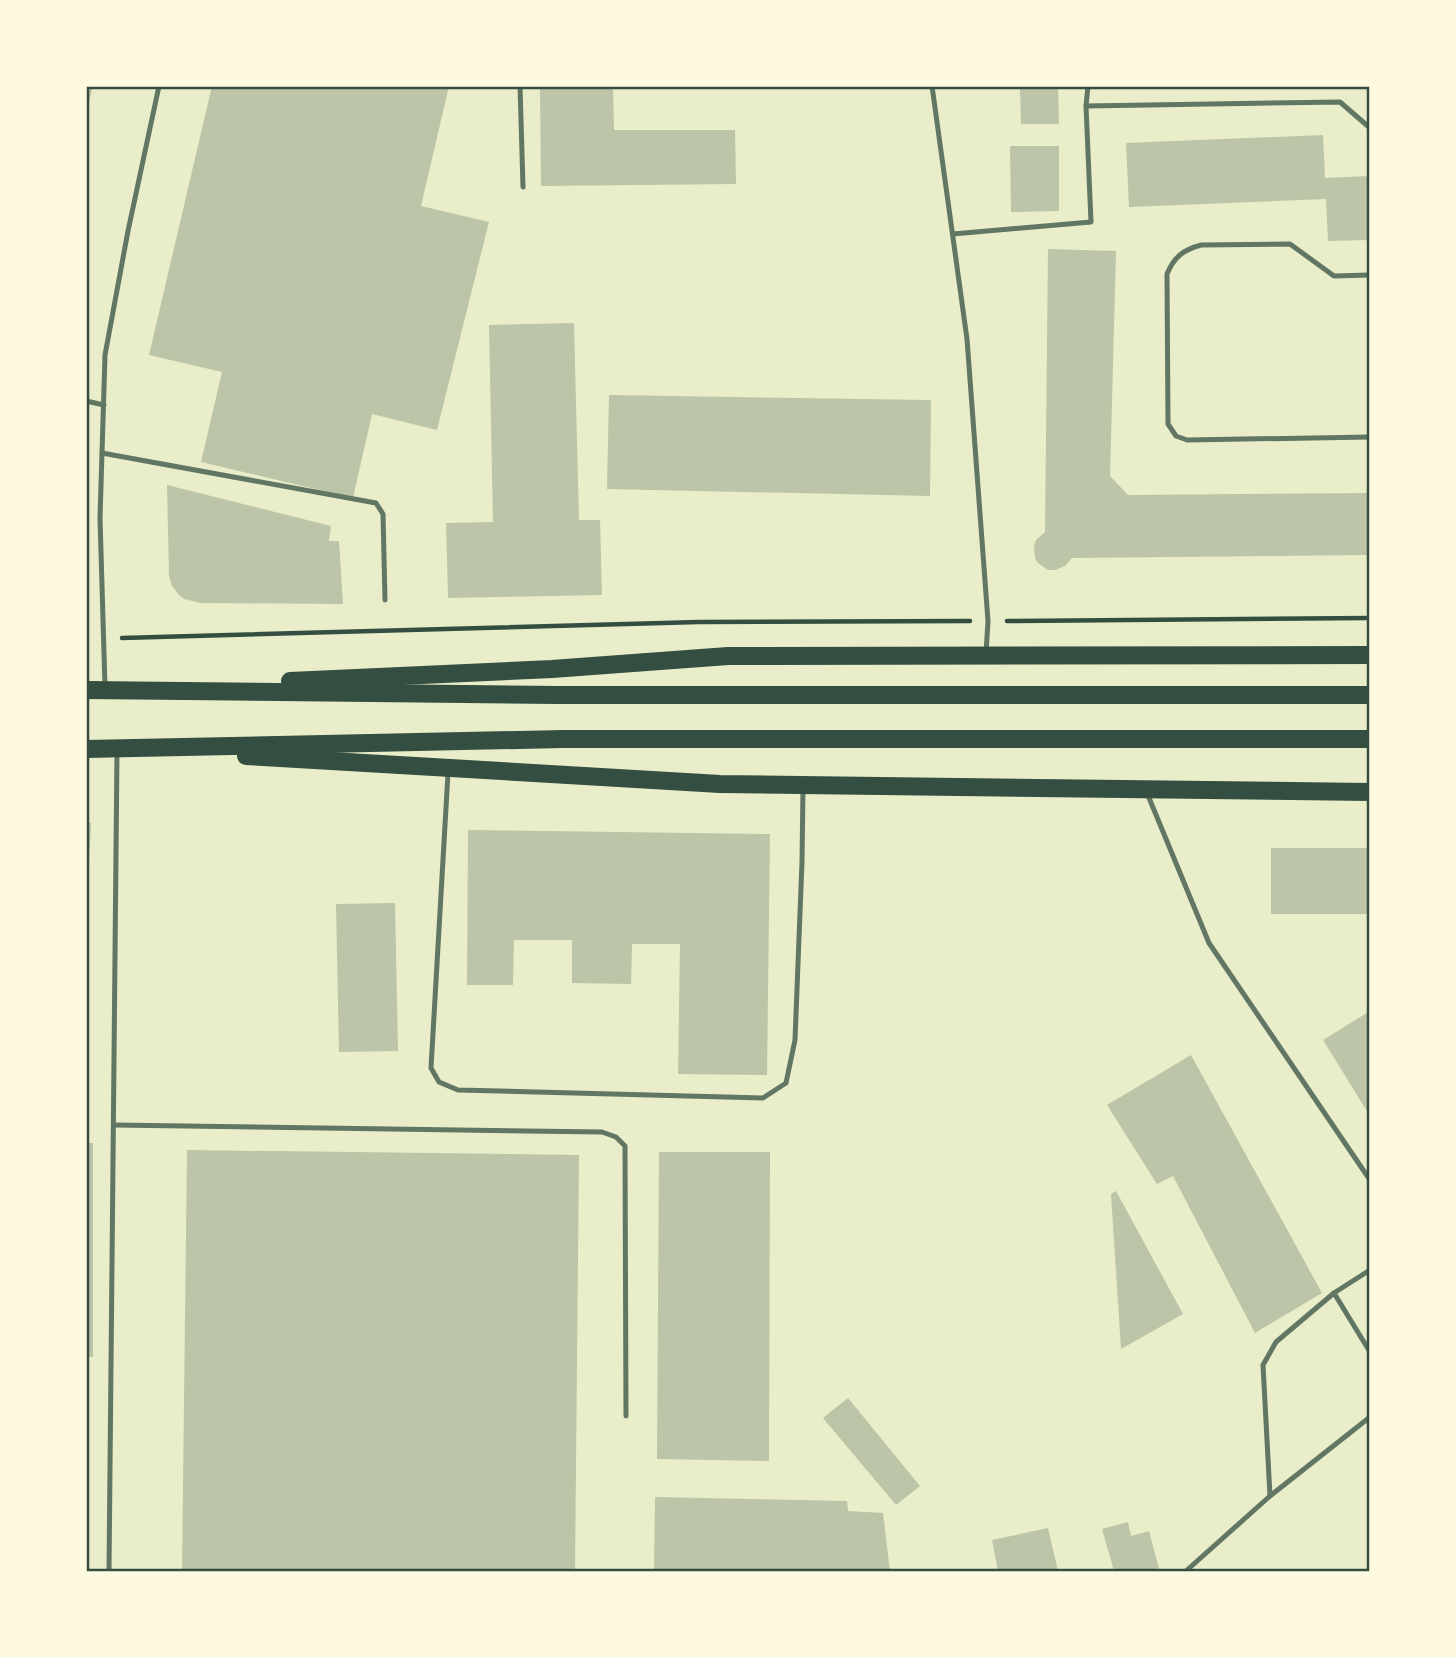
<svg xmlns="http://www.w3.org/2000/svg" width="1456" height="1657" font-family="Overpass,sans-serif">
	<style>
		.building { fill: #bcc5a7 }
		.lines { fill: none; stroke-linecap: round; stroke-linejoin: round }
		.path { stroke: #344e41; stroke-width: 4.5 }
		.service { stroke: #617663; stroke-width: 5 }
		.primary { stroke: #344e41; stroke-width: 18 }
		.neatline { fill: none; stroke: #344e41; stroke-width: 2.5 }
	</style>
	<rect width="100%" height="100%" fill="#e9edc9"/>
	<g class="building">
		<polygon points="86,86 93,86 87,110 86,110"/>
		<polygon points="212,86 449,86 421,206 489,222 437,430 372,414 353,498 201,462 222,372 149,355"/>
		<polygon points="540,86 613,86 614,130 735,130 736,184 541,186"/>
		<polygon points="1020,88 1058,88 1059,124 1021,124"/>
		<polygon points="1323,135 1325,178 1370,176 1370,240 1328,241 1326,199 1129,207 1126,143"/>
		<polygon points="1010,146 1059,146 1059,211 1011,212"/>
		<polygon points="1048,249 1116,251 1110,476 1128,495 1370,493 1370,555 1072,558 1065,566 1055,570 1048,570 1038,563 1035,558 1034,546 1036,540 1045,532"/>
		<polygon points="574,323 579,520 600,520 602,595 448,598 446,523 493,522 489,325"/>
		<polygon points="609,395 931,400 930,496 607,489"/>
		<polygon points="167,485 331,526 329,541 339,541 343,604 201,603 184,599 179,595 172,586 169,575"/>
		<polygon points="86,823 91,823 88,882 86,882"/>
		<polygon points="468,830 770,834 767,1075 678,1074 680,944 632,944 631,984 572,983 572,940 514,940 513,985 467,985"/>
		<rect x="1271" y="848" width="99" height="66"/>
		<polygon points="395,903 398,1051 339,1052 336,904"/>
		<polygon points="1370,1011 1370,1116 1323,1040"/>
		<polygon points="1191,1055 1322,1293 1255,1333 1173,1176 1157,1184 1107,1105"/>
		<rect x="86" y="1143" width="7" height="214"/>
		<polygon points="187,1150 579,1155 575,1571 182,1571"/>
		<polygon points="659,1152 770,1152 769,1461 657,1459"/>
		<polygon points="1116,1191 1183,1314 1121,1349 1111,1194"/>
		<polygon points="848,1398 920,1486 896,1505 823,1418"/>
		<polygon points="655,1497 847,1501 848,1511 883,1513 890,1571 654,1571"/>
		<polygon points="1128,1522 1131,1536 1149,1531 1159,1569 1149,1571 1114,1571 1102,1529"/>
		<polygon points="1048,1528 1058,1571 998,1571 992,1540"/>
	</g>
	<g class="lines">
		<g class="path">
			<polyline points="1007,621 1370,618"/>
			<polyline points="122,638 699,622 970,621"/>
		</g>
		<g class="service">
			<polyline points="520,86 523,187"/>
			<polyline points="932,86 967,339 988,621 986,653"/>
			<polyline points="1086,106 1340,102 1370,128"/>
			<polyline points="953,234 1091,222 1086,106 1088,86"/>
			<path d="M1370 275 1334 276 1290 244 1201 245C1183 250 1174 257 1167 274L1168 424 1176 436 1187 440 1370 437"/>
			<polyline points="86,401 104,405"/>
			<polyline points="102,453 376,503 383,514 385,600"/>
			<polyline points="105,687 100,518 105,355 128,231 159,86"/>
			<polyline points="448,773 431,1068 439,1082 458,1090 763,1098 786,1083 795,1040 802,862 803,789"/>
			<polyline points="1147,793 1209,943 1370,1180"/>
			<polyline points="114,1125 602,1132 616,1137 625,1146 626,1416"/>
			<polyline points="1334,1293 1370,1352"/>
			<polyline points="1270,1496 1370,1417"/>
			<polyline points="109,1571 117,751"/>
			<polyline points="1186,1571 1270,1496 1263,1365 1276,1342 1334,1293 1370,1270"/>
		</g>
		<g class="primary">
			<polyline points="290,681 552,669 728,656 1370,655"/>
			<polyline points="86,690 558,695 1370,695"/>
			<polyline points="86,749 563,739 1370,739"/>
			<polyline points="246,756 720,784 1370,792"/>
		</g>
	</g>
	<rect width="1456" height="1657" fill="none" stroke="#fefae0" stroke-width="175"/>
	<rect x="88" y="88" width="1280" height="1482" class="neatline"/>
</svg>
